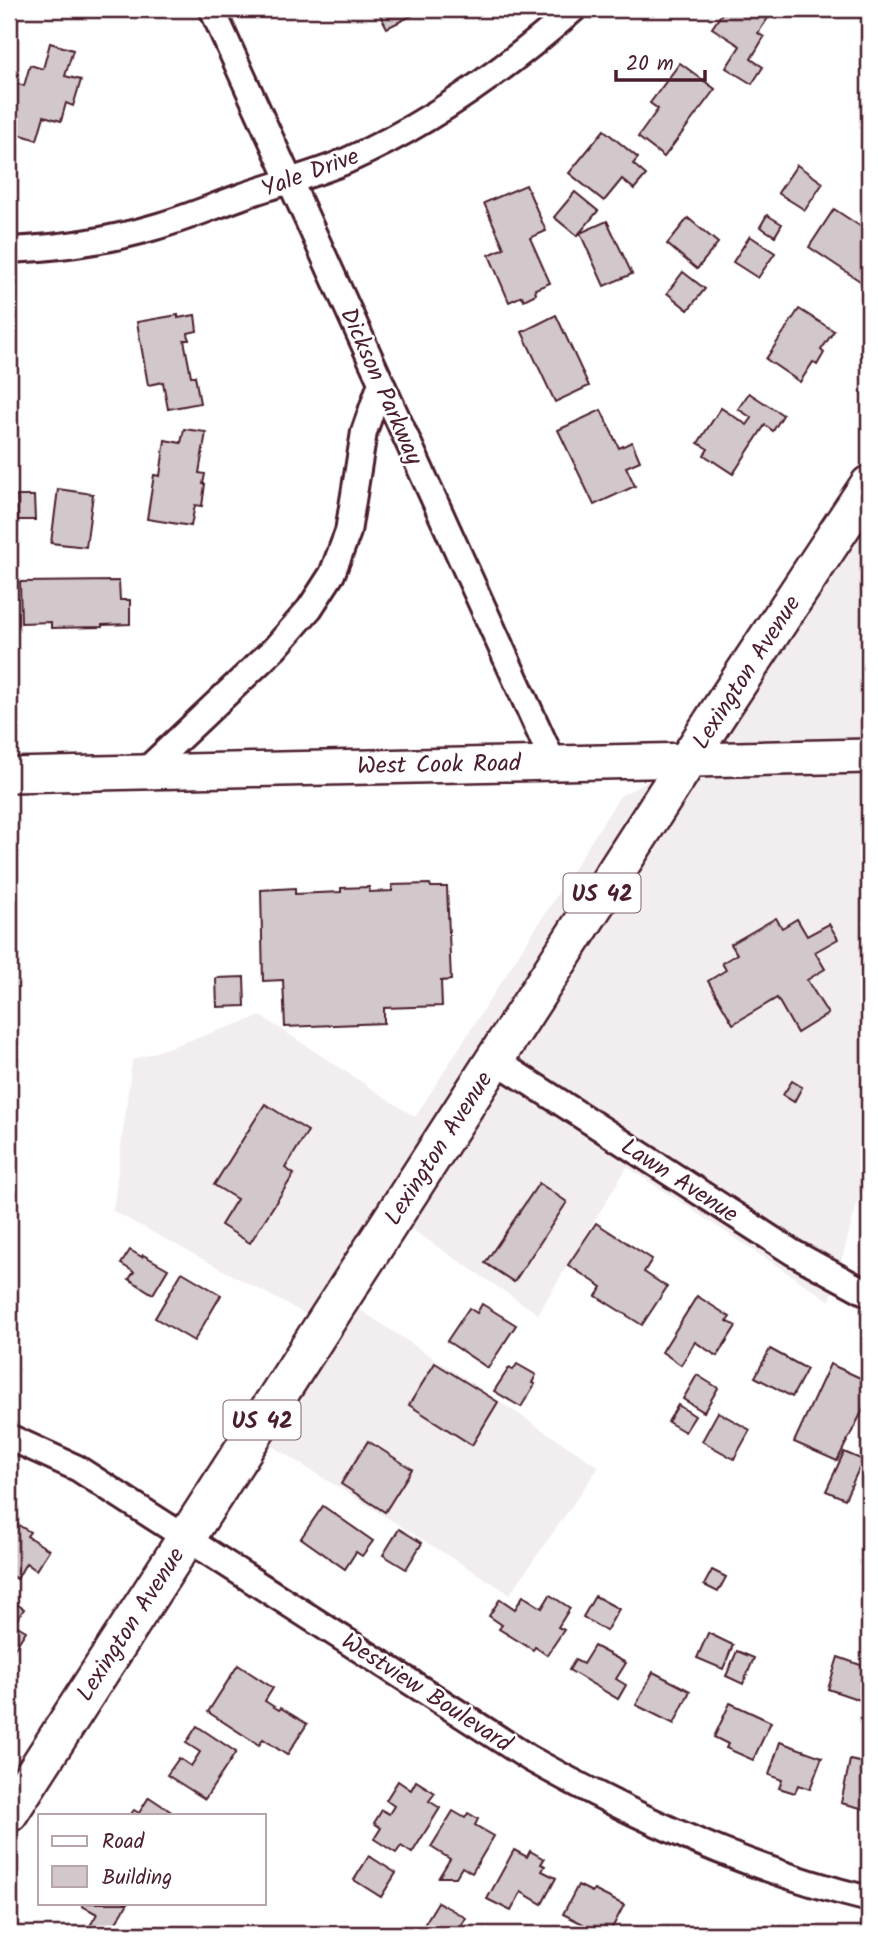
<svg xmlns="http://www.w3.org/2000/svg" width="878" height="1943" font-family="Kalam,sans-serif">
	<style>
		.built { fill: #f2eeef }
		.building { fill: #d2c7cb; stroke: #4a1f2b; stroke-width: 2 }
		.lines { fill: none; stroke-linecap: round; stroke-linejoin: round }
		.street-casing { stroke: #4a1f2b; stroke-width: 30 }
		.secondary-casing { stroke: #4a1f2b; stroke-width: 38 }
		.primary-casing { stroke: #4a1f2b; stroke-width: 42 }
		.street { stroke: #fff; stroke-width: 24 }
		.secondary { stroke: #fff; stroke-width: 33 }
		.primary { stroke: #fff; stroke-width: 37 }
		.labels { text-anchor: middle; stroke-width: 5; stroke-linejoin: round; paint-order: stroke }
		.shield { fill: #fff; stroke: #80626b; stroke-width: 2 }
		.shield-label { font-size: 23px; font-weight: bold; fill: #4a1f2b }
		.street-label { font-size: 24px; fill: #4a1f2b; stroke: #fff }
	</style>
	<rect width="100%" height="100%" fill="#fff"/>
	<filter id="ink" filterUnits="userSpaceOnUse"><feTurbulence type="fractalNoise" baseFrequency=".0143" numOctaves="2"/><feDisplacementMap in="SourceGraphic" scale="14" xChannelSelector="R" yChannelSelector="G"/><feConvolveMatrix kernelMatrix="1 2 1 2 8 2 1 2 1" color-interpolation-filters="sRGB"/></filter>
	<g filter="url(#ink)">
		<polygon class="built" points="869,493 869,1162 830,1301 627,1167 538,1314 411,1229 359,1309 599,1467 510,1594 251,1433 320,1322 113,1211 132,1060 261,1016 415,1117 620,796 690,759"/>
		<g class="building">
			<polygon points="377,9 425,9 387,28"/>
			<polygon points="725,9 774,9 758,33 764,37 751,59 763,67 752,84 726,68 740,46 712,28"/>
			<polygon points="50,43 73,50 65,76 81,80 73,106 66,103 61,121 44,116 37,140 9,131 9,106 16,83 24,86 30,65 43,69"/>
			<polygon points="680,63 715,89 664,157 638,137 658,109 650,103"/>
			<polygon points="604,130 638,158 633,164 646,175 634,189 622,179 604,201 569,173"/>
			<polygon points="797,165 823,183 805,210 778,193"/>
			<polygon points="526,185 546,231 530,238 550,283 535,289 536,294 524,300 522,296 509,302 489,255 504,248 484,203"/>
			<polygon points="575,192 598,211 577,236 554,217"/>
			<polygon points="834,209 869,232 869,287 809,247"/>
			<polygon points="767,215 782,224 775,236 760,227"/>
			<polygon points="688,218 718,243 697,269 667,244"/>
			<polygon points="607,221 632,274 604,286 580,233"/>
			<polygon points="750,236 775,253 758,278 733,262"/>
			<polygon points="683,272 705,289 688,310 667,293"/>
			<polygon points="799,309 834,331 821,350 824,353 817,365 813,362 800,382 766,359"/>
			<polygon points="178,315 178,318 195,315 197,331 188,333 189,340 184,340 191,376 195,376 200,403 168,409 163,382 148,385 137,322"/>
			<polygon points="556,315 589,386 555,402 522,332"/>
			<polygon points="749,393 783,415 773,431 765,425 733,474 704,455 708,449 698,443 721,408 747,425 752,418 738,409"/>
			<polygon points="601,410 619,448 632,442 640,461 626,467 635,486 594,505 558,430"/>
			<polygon points="184,429 206,432 199,473 205,474 203,484 205,484 202,506 195,505 191,526 147,519 154,475 160,476 165,440 181,443"/>
			<polygon points="58,489 93,494 86,547 51,543"/>
			<polygon points="9,493 12,493 13,522 9,522"/>
			<polygon points="17,496 34,496 35,520 18,520"/>
			<polygon points="119,581 120,600 130,600 130,624 102,625 102,627 51,628 51,622 21,623 20,582"/>
			<polygon points="430,884 431,887 447,887 451,980 441,981 442,1006 384,1008 384,1023 285,1027 283,980 263,981 261,890 295,888 295,894 341,892 341,888 369,887 369,892 392,891 392,885"/>
			<polygon points="776,918 782,928 797,919 807,936 829,924 838,939 815,952 825,969 807,980 828,1014 797,1033 777,998 733,1024 708,981 726,970 722,963 737,954 731,944"/>
			<polygon points="244,977 245,1006 217,1007 216,978"/>
			<polygon points="792,1081 802,1087 794,1102 783,1095"/>
			<polygon points="265,1104 308,1131 285,1168 294,1174 250,1243 221,1225 237,1199 214,1185"/>
			<polygon points="539,1183 567,1202 514,1282 485,1263"/>
			<polygon points="596,1223 652,1259 644,1272 667,1287 642,1325 596,1296 602,1287 568,1265"/>
			<polygon points="130,1250 142,1257 143,1255 168,1269 153,1294 129,1279 134,1272 121,1264"/>
			<polygon points="182,1272 221,1295 194,1341 155,1318"/>
			<polygon points="697,1296 730,1317 727,1321 736,1326 717,1356 695,1342 681,1365 662,1352"/>
			<polygon points="482,1304 516,1325 488,1368 447,1341 469,1308 477,1313"/>
			<polygon points="770,1349 807,1369 792,1397 755,1377"/>
			<polygon points="435,1363 498,1402 472,1445 409,1405"/>
			<polygon points="517,1364 536,1375 532,1383 535,1384 521,1407 494,1391 509,1368 513,1370"/>
			<polygon points="830,1364 869,1382 869,1398 837,1461 794,1442"/>
			<polygon points="697,1375 718,1388 704,1412 683,1399"/>
			<polygon points="678,1405 695,1416 685,1432 668,1422"/>
			<polygon points="718,1412 750,1430 734,1459 702,1441"/>
			<polygon points="368,1441 412,1469 385,1512 341,1484"/>
			<polygon points="844,1452 863,1460 845,1499 826,1491"/>
			<polygon points="323,1506 373,1541 362,1556 356,1552 345,1569 301,1538"/>
			<polygon points="15,1523 30,1532 27,1536 49,1550 36,1570 26,1563 17,1579 9,1574 9,1524 13,1526"/>
			<polygon points="399,1529 422,1543 406,1569 383,1555"/>
			<polygon points="712,1570 726,1577 718,1592 704,1585"/>
			<polygon points="550,1595 570,1608 558,1627 564,1630 547,1655 535,1647 533,1650 499,1629 502,1625 489,1616 500,1599 515,1609 523,1596 542,1608"/>
			<polygon points="595,1596 619,1609 606,1631 583,1617"/>
			<polygon points="9,1599 24,1609 14,1624 26,1631 13,1651 9,1649"/>
			<polygon points="708,1633 733,1645 723,1669 697,1658"/>
			<polygon points="594,1646 626,1663 616,1679 626,1685 618,1699 569,1670 575,1660 583,1664"/>
			<polygon points="737,1651 754,1658 743,1684 726,1676"/>
			<polygon points="838,1657 869,1668 869,1682 863,1701 828,1689"/>
			<polygon points="238,1665 273,1688 265,1701 279,1710 281,1708 307,1724 287,1755 263,1739 259,1745 208,1712"/>
			<polygon points="653,1672 690,1691 674,1724 636,1705"/>
			<polygon points="730,1703 771,1722 753,1760 726,1748 728,1744 714,1737"/>
			<polygon points="197,1726 236,1752 205,1799 167,1775 179,1758 191,1766 200,1752 186,1743"/>
			<polygon points="780,1742 822,1757 810,1789 798,1785 795,1793 779,1788 782,1780 769,1775"/>
			<polygon points="850,1760 869,1764 869,1810 841,1803"/>
			<polygon points="398,1781 411,1790 416,1781 435,1793 429,1801 440,1808 412,1853 401,1846 396,1853 374,1839 381,1828 374,1823 382,1810 389,1814 394,1806 386,1800"/>
			<polygon points="149,1797 176,1815 130,1815 134,1810 139,1813"/>
			<polygon points="453,1811 465,1818 468,1813 478,1819 475,1825 494,1836 472,1873 462,1867 456,1877 439,1877 450,1859 431,1847"/>
			<polygon points="514,1850 527,1857 530,1851 544,1859 541,1864 545,1866 542,1871 556,1878 542,1904 521,1892 511,1911 487,1899"/>
			<polygon points="369,1856 396,1873 381,1897 354,1880"/>
			<polygon points="578,1885 592,1892 594,1890 624,1905 609,1934 590,1934 593,1929 563,1914"/>
			<polygon points="438,1902 466,1918 456,1934 427,1934 421,1930"/>
			<polygon points="84,1903 128,1903 109,1934 92,1934 87,1931 97,1914 82,1906"/>
		</g>
		<g class="lines">
			<defs>
				<g id="street">
					<polyline points="212,9 553,762"/>
					<path d="M9 250C58 248 108 241 155 227 184 219 212 207 240 197 273 185 314 175 346 161 430 124 505 70 574 9"/>
					<polyline points="144,772 276,647 310,608 332,574 348,532 364,432 381,383"/>
					<polyline points="495,1060 792,1252 869,1294"/>
					<path d="M9 1437 77 1468 529 1758C636 1818 749 1870 869 1899"/>
				</g>
				<polyline id="secondary" points="9,775 869,756"/>
				<polyline id="primary" points="9,1813 724,704 869,485"/>
			</defs>
			<use href="#street" class="street-casing"/>
			<use href="#secondary" class="secondary-casing"/>
			<use href="#primary" class="primary-casing"/>
			<use href="#street" class="street"/>
			<use href="#secondary" class="secondary"/>
			<use href="#primary" class="primary"/>
		</g>
	</g>
	<g class="labels">
		<g class="shield">
			<rect x="563.5" y="873.5" width="77" height="39" rx="5"/>
			<rect x="223.5" y="1400.5" width="77" height="39" rx="5"/>
		</g>
		<g class="shield-label">
			<text x="602" y="901">US 42</text>
			<text x="262" y="1428">US 42</text>
		</g>
		<g class="street-label">
			<text transform="translate(310 172) rotate(-20)" y="8">Yale Drive</text>
			<text transform="translate(382 386) rotate(66)" y="8">Dickson Parkway</text>
			<text transform="translate(746 672) rotate(-57)" y="8">Lexington Avenue</text>
			<text transform="translate(439 764) rotate(-1)" y="8">West Cook Road</text>
			<text transform="translate(438 1148) rotate(-57)" y="8">Lexington Avenue</text>
			<text transform="translate(680 1180) rotate(33)" y="8">Lawn Avenue</text>
			<text transform="translate(130 1624) rotate(-57)" y="8">Lexington Avenue</text>
			<text transform="translate(427 1692) rotate(33)" y="8">Westview Boulevard</text>
		</g>
	</g>
	<rect width="878" height="1943" fill="none" stroke="#fff" stroke-width="35"/>
	<rect x="18" y="18" width="843" height="1908" fill="none" stroke="#4a1f2b" stroke-width="2.5" filter="url(#ink)"/>
	<rect x="38" y="1814" width="228" height="91" fill="#ffffff" stroke="#b7a5aa" stroke-width="2"/>
	<rect x="52" y="1836" width="35" height="10" fill="#ffffff" stroke="#b7a5aa" stroke-width="2"/>
	<text x="102" y="1848" font-size="21" fill="#4a1f2b">Road</text>
	<rect x="52" y="1866" width="35" height="21" fill="#d2c7cb" stroke="#b7a5aa" stroke-width="2"/>
	<text x="102" y="1884" font-size="21" fill="#4a1f2b">Building</text>
	<path d="M616 70v10h89v-10" fill="none" stroke="#4a1f2b" stroke-width="3.5"/>
	<text x="626" y="70" font-size="21" fill="#4a1f2b" stroke="#ffffff" stroke-width="5" paint-order="stroke">20 m</text>
</svg>
